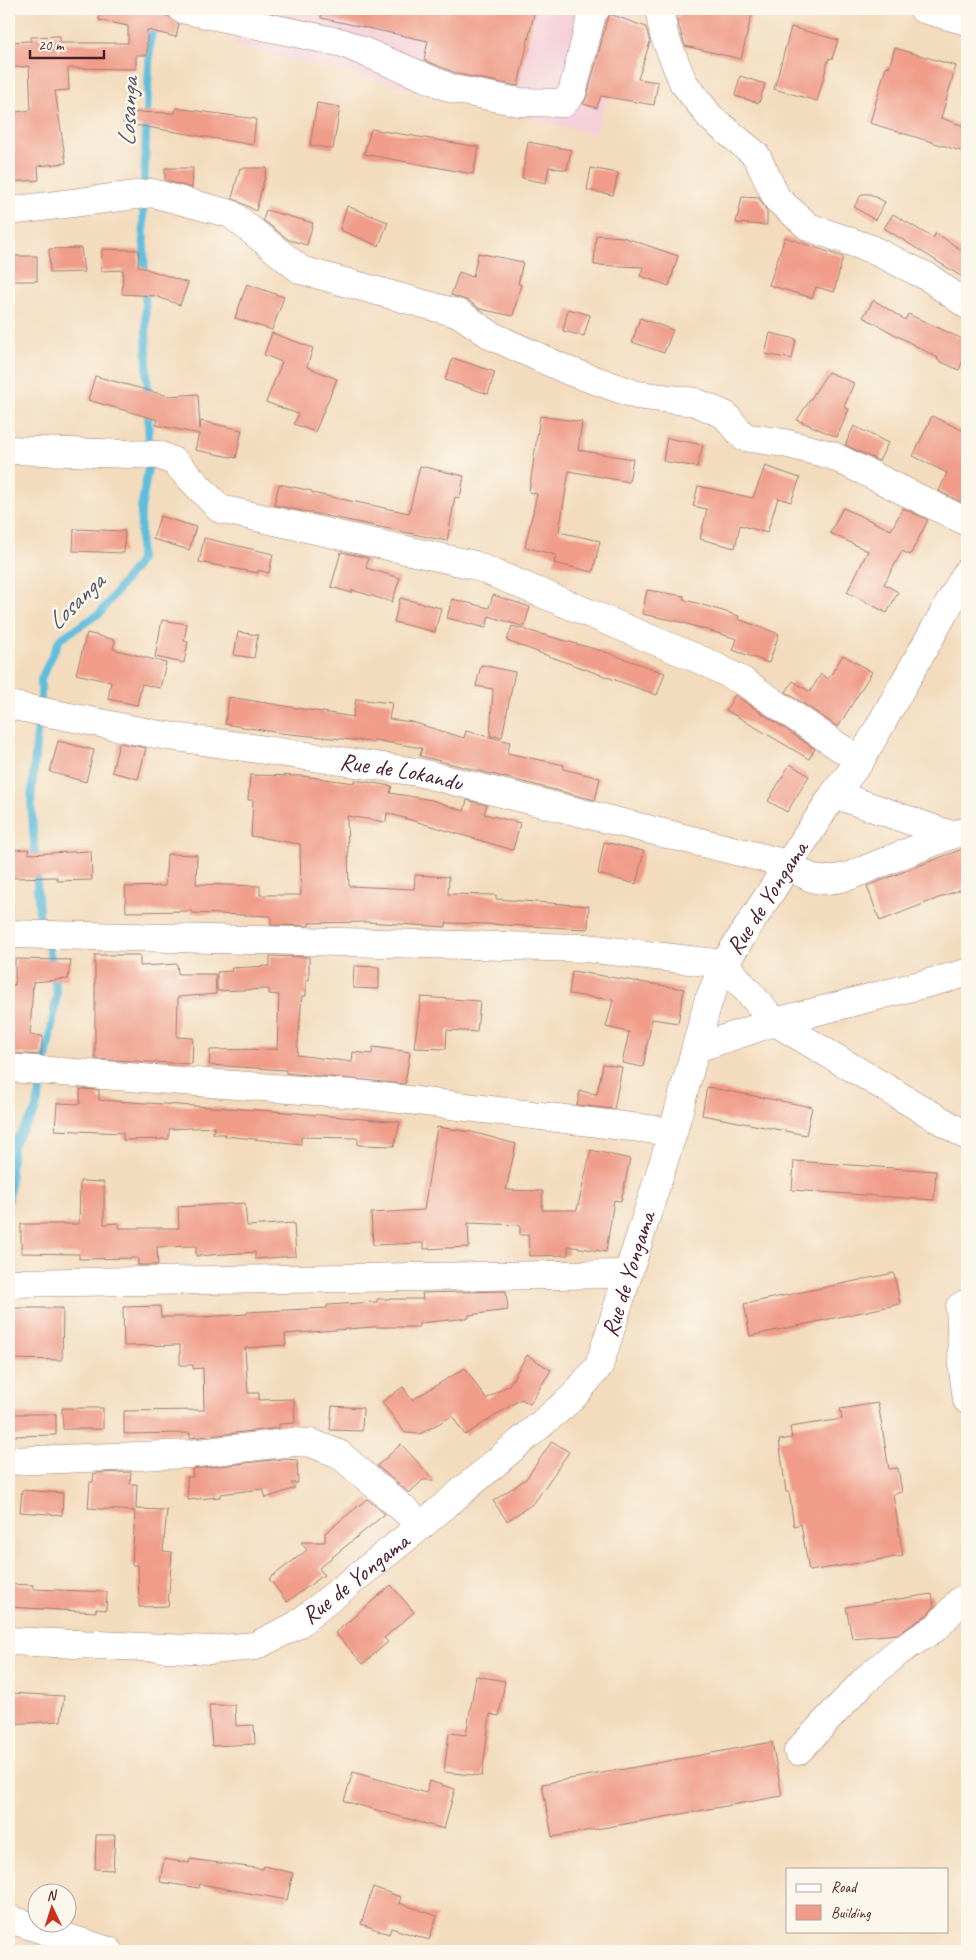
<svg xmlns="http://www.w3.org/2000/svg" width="976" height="1960" font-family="Caveat,sans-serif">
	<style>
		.built { fill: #f5cfda }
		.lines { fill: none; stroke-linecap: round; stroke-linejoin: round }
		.stream { stroke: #5ebddc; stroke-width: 8 }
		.building { fill: #f09c89 }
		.minor-casing { stroke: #9e7e74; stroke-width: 29 }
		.major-casing { stroke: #9e7e74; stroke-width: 29 }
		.minor { stroke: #fff; stroke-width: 28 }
		.major { stroke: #fff; stroke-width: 28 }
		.labels { text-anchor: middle; stroke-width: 5; stroke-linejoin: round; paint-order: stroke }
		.street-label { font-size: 24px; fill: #4a1f2b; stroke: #fbf7ec }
		.water-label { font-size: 25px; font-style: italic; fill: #515669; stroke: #fbf7ec }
	</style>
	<rect width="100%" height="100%" fill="#fbf7ec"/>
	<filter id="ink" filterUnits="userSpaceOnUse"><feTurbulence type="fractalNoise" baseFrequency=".02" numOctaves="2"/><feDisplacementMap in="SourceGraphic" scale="10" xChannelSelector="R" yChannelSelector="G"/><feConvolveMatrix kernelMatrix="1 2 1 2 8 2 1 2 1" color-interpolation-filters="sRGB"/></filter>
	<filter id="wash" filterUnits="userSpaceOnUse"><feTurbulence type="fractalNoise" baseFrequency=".0096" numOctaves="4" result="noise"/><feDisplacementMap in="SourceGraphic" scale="20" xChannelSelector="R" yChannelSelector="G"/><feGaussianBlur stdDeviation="1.12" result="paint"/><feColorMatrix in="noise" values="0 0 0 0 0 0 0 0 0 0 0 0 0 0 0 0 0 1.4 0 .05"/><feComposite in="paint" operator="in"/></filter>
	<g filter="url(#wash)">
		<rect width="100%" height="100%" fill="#f3dcbe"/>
		<polygon class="built" points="241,9 635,9 595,134 234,46"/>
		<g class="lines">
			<g class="stream">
				<polyline points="144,184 150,41 158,13"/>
				<polyline points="143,207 149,449"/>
				<polyline points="41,706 41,679 60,639 100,613 140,561 141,509 148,468"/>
				<polyline points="38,724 31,799 40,927"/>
				<polyline points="45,1065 57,994 49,947"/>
				<polyline points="9,1199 13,1144 35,1112 43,1081"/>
			</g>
		</g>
		<g id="blocks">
			<g class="building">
				<polygon points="322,9 535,9 518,86 458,74 424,60 428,41 321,18"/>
				<polygon points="680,9 753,9 741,59 685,46 677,20"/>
				<polygon points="100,11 148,11 168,16 179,24 176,37 147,30 147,55 136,55 136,69 68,68 69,90 55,91 66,163 38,166 39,180 9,182 9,113 31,110 29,66 9,68 9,42 31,41 31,37 60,36 60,43 128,43 128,26 99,20"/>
				<polygon points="610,14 646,27 650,42 638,79 658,82 654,105 601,96 597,108 583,104 587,97 607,20"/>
				<polygon points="791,27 838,40 832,59 829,58 817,101 774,89"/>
				<polygon points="895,48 956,66 941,118 967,127 967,153 870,123 886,66 889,67"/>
				<polygon points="740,76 765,84 759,103 735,96"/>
				<polygon points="317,103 340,107 333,149 310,145"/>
				<polygon points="176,108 256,119 253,145 123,123 124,112 175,113"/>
				<polygon points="371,129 479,147 473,174 364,154"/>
				<polygon points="528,142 571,150 567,170 549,167 546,183 522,178"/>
				<polygon points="165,168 193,168 192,188 165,180"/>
				<polygon points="240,168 267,168 256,211 232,198"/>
				<polygon points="591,168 618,173 613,195 587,190"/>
				<polygon points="862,194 870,194 885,202 875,220 854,207"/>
				<polygon points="742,197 759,198 767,211 767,225 736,223"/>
				<polygon points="347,206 388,222 379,246 340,230"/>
				<polygon points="266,210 313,223 307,245 289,240 263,220"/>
				<polygon points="893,214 933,238 936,233 967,254 967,280 884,228"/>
				<polygon points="596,235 623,237 678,256 669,286 640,276 643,267 594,265"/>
				<polygon points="785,237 843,257 834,292 816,287 812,298 769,285"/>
				<polygon points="81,248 84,272 50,273 49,249"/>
				<polygon points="102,249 139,250 138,266 188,283 180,305 155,296 122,294 123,270 101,271"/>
				<polygon points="478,253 523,262 518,284 521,284 513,316 480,309 469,301 451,295 459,272 473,277"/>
				<rect x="9" y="256" width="28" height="25"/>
				<polygon points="247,284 284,297 272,330 235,318"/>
				<polygon points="874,300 905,320 908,314 967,341 967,351 959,370 937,360 938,358 863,317"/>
				<polygon points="568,309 590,315 584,336 563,331"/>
				<polygon points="640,318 673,330 664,353 632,342"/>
				<polygon points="272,333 313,348 307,367 337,379 315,432 294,424 298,414 266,402 282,362 264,355"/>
				<polygon points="770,333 796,339 792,359 765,354"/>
				<polygon points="453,358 495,372 488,394 445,380"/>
				<polygon points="828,372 854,383 844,407 849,409 837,437 797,420"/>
				<polygon points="95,376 168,396 198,394 200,429 201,421 242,430 236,458 195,450 199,434 156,425 158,420 88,400"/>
				<polygon points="540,416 582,422 578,450 633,459 629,482 569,471 559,532 600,541 593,572 554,563 556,555 525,547 537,494 529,492"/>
				<polygon points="932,416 966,432 967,430 967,505 939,491 947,473 913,456"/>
				<polygon points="854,426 888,443 879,461 845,445"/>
				<polygon points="667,438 703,445 697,467 663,461"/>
				<polygon points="420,466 464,476 460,498 455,497 447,541 274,505 279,484 312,491 312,493 409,513"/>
				<polygon points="765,466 800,478 791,502 778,498 767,533 740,525 735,548 700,539 707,509 693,506 698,486 753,498"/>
				<polygon points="843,508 891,530 903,508 928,520 910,555 902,551 884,584 898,592 887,613 847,592 868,551 830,533"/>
				<polygon points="160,516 196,527 189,550 153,539"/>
				<polygon points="74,529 125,531 124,553 73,551"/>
				<polygon points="204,538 273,554 269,573 258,570 258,573 199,562"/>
				<polygon points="341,552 368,558 366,568 400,578 392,602 352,590 352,593 331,587"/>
				<polygon points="647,590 684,596 683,599 739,616 738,619 779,634 769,663 733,650 737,639 677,621 642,614"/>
				<polygon points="493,595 530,607 524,627 489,616 486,628 447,618 452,599 489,608"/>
				<polygon points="400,598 441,608 435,632 394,622"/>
				<polygon points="162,620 187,624 184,641 188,642 184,663 155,657"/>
				<polygon points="512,626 602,651 665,673 657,695 507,641"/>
				<polygon points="238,632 258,635 254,658 234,655"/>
				<polygon points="87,633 115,640 113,649 166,663 160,688 142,684 137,705 108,699 111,682 76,674"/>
				<polygon points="843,655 872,672 838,727 786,692 793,681 810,692 821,674 828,679"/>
				<polygon points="481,665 515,672 502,737 490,736 493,689 476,686"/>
				<polygon points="735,695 815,749 809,759 726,710"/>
				<polygon points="229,697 353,717 356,699 392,703 389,719 412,722 464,738 466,731 510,742 507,753 564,765 563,769 600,778 595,800 420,756 422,748 374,740 374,742 280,733 225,724"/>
				<polygon points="58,741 94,750 86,782 50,772"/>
				<polygon points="119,743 146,748 138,779 112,772"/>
				<polygon points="790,764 809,776 787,812 768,801"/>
				<polygon points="250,775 302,776 354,783 354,780 392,786 390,793 432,800 464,811 467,800 487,805 484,814 520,823 513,850 387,813 386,822 347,816 349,886 414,889 415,875 449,877 448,894 496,895 496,899 589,906 588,929 485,924 446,923 446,927 367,922 309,923 309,926 271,925 271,916 192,913 192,911 126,912 125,887 165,886 167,854 197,855 196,884 260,886 260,895 301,895 300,844 251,836 253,800 248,800"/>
				<polygon points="604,842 644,851 636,884 598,874"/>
				<polygon points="967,847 967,887 880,921 867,886"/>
				<polygon points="29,849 29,854 91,851 92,880 57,881 57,877 9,878 9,850"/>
				<polygon points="95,955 140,955 140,966 177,964 178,974 215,974 216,994 178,997 177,1037 193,1038 192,1064 95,1059"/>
				<polygon points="270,956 309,957 309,980 306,980 306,996 302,996 297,1055 352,1062 353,1052 372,1054 373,1047 410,1052 405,1084 286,1073 286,1070 209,1065 210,1050 277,1049 279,995 269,994 269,989 217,991 217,972 232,971 231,968 270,966"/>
				<polygon points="15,959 71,960 68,979 33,982 30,1035 43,1036 41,1055 9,1053 9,984 15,985"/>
				<polygon points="354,966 379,967 379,989 353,988"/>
				<polygon points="572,971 684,989 678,1023 652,1019 643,1067 622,1063 629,1032 606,1027 613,1000 569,994"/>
				<polygon points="421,997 480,1001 477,1032 447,1030 446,1049 414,1048"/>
				<polygon points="603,1064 622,1067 614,1109 577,1105 580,1091 597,1094"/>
				<polygon points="707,1087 812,1107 806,1135 702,1115"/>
				<polygon points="80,1089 99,1090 99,1100 273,1111 400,1122 394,1146 358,1145 358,1138 301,1137 301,1144 225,1136 225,1134 213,1134 214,1127 169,1129 169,1139 123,1140 123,1133 55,1130 57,1103 80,1104"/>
				<polygon points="437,1127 472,1132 516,1144 506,1190 543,1191 542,1210 577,1210 591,1150 630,1159 621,1201 614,1200 606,1252 568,1246 568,1255 529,1256 528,1235 520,1235 520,1225 468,1223 469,1247 424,1249 424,1243 373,1245 371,1213 424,1210"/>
				<polygon points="794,1161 936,1171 934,1200 792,1190"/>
				<polygon points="80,1181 104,1182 104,1224 119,1223 119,1228 179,1228 178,1207 245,1203 247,1226 294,1223 296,1256 255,1259 255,1252 196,1256 196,1246 157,1247 158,1265 138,1265 138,1258 79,1259 79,1254 21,1253 21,1224 79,1224"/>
				<polygon points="894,1273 900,1304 750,1336 744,1304"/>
				<polygon points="506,1291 508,1310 469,1315 469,1318 419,1323 419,1327 373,1327 285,1334 286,1345 245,1348 248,1393 259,1393 259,1400 294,1399 295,1423 279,1424 279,1428 190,1438 190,1433 124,1434 124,1411 204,1410 203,1368 193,1369 193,1365 180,1365 180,1345 124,1346 123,1307 160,1306 161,1317 201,1317 247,1314 247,1312 327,1308 327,1305 377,1302 377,1299 423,1299 422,1293"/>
				<polygon points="9,1308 63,1308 62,1360 9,1359"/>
				<polygon points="527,1355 551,1370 530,1404 521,1399 465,1435 452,1416 420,1434 405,1433 382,1402 403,1387 412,1400 465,1368 486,1399 509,1385"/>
				<polygon points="878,1403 889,1469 898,1468 902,1492 893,1494 903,1556 809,1571 801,1524 794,1526 789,1492 786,1492 779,1440 792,1438 790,1427 842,1419 840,1409"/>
				<polygon points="332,1406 363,1408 362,1431 330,1430"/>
				<polygon points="62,1408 103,1408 103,1429 63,1429"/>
				<polygon points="13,1414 56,1414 56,1435 13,1436"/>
				<polygon points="552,1441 569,1452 534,1503 507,1521 493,1501 526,1479"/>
				<polygon points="401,1444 434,1480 423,1480 409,1493 377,1466"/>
				<polygon points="282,1459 297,1460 298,1483 291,1483 295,1488 266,1498 263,1489 220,1494 220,1497 188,1500 187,1477 193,1477 192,1469"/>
				<polygon points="131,1472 130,1484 137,1484 136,1509 167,1510 163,1551 172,1552 168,1606 139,1607 138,1565 132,1565 135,1511 88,1508 90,1482 93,1482 94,1473"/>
				<polygon points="22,1490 63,1493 62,1515 20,1512"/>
				<polygon points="367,1499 385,1514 319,1568 324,1575 287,1602 269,1579 307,1550 301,1542 325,1542 325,1533"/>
				<polygon points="9,1584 33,1585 33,1589 107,1592 106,1610 96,1609 96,1612 9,1607"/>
				<polygon points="391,1585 414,1612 384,1638 388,1642 363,1664 335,1633"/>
				<polygon points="932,1594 934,1607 927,1615 898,1634 852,1638 846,1607"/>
				<polygon points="476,1676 505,1681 499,1716 490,1714 482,1776 444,1772 449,1733 466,1735"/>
				<polygon points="9,1693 64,1696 61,1721 9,1724"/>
				<polygon points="209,1705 235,1705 236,1726 254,1725 255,1744 212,1746"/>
				<polygon points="772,1742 782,1796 552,1837 542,1784"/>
				<polygon points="353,1772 426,1793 429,1781 455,1789 444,1829 344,1801"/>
				<polygon points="96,1835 115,1835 113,1870 95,1869"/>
				<polygon points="164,1859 189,1863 190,1859 263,1869 264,1866 293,1873 287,1900 200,1884 199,1888 160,1882"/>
				<polygon points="373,1887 401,1897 399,1903 437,1916 429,1940 391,1928 389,1934 361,1924"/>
			</g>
		</g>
	</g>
	<g filter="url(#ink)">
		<use href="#blocks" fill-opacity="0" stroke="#9e7e74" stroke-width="1"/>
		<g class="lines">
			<defs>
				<g id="minor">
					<polyline points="182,9 343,43 453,89 519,102 564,103 572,93 593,10 596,9"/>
					<polyline points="659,9 664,35 683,82 711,118 756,155 777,199 809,227 871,249 928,277 967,305"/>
					<polyline points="9,211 152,193 231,214 301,270 460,314 492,336 569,371 637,395 695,402 725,415 744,437 784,443 831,455 967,522"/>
					<polyline points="9,450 159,455 175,462 220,509 474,565 708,663 744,682 860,761"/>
					<path id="s1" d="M9 705 155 734 417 772 788 864C814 881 818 884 849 876L951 835 967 831"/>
					<polyline points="834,794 951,835"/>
					<polyline points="9,934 586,948 724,964 775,1022 967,1136"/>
					<polyline points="697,1048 775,1022 967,973"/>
					<polyline points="9,1068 367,1095 673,1132"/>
					<polyline points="9,1283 627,1274"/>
					<polyline points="967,1303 960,1307 963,1370 967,1400"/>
					<polyline points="9,1461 190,1454 293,1442 311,1443 339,1454 422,1525"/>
					<path id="s2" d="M9 1641 211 1650 255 1646 297 1625 422 1525 572 1398 599 1366 673 1132 708 1002 724 964 834 794 860 761 967 572"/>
					<polyline points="798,1751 864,1681 898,1652 937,1627 960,1601 967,1597"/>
					<polyline points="9,1919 109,1951"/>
				</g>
				<polyline id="major" points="923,9 967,21"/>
			</defs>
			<use href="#minor" class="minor-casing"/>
			<use href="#major" class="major-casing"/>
			<use href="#minor" class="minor"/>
			<use href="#major" class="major"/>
		</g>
	</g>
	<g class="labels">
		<g class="street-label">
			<text dy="8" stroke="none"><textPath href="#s1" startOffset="398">Rue de Lokandu</textPath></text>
			<text dy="8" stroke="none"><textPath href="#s2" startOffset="1192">Rue de Yongama</textPath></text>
			<text dy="8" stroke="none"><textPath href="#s2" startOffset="788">Rue de Yongama</textPath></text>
			<text dy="8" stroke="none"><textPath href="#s2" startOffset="368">Rue de Yongama</textPath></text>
		</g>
		<g class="water-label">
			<text transform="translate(127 112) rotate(-87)" y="9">Losanga</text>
			<text transform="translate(75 601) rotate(-44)" y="9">Losanga</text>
		</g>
	</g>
	<rect width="976" height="1960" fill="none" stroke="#fbf7ec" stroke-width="30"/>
	<rect x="786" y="1868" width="162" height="65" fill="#fbf7ec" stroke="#b4a19f"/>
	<rect x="796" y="1884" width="25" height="8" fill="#ffffff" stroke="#b4a19f"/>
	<text x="831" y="1892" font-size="15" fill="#4a1f2b">Road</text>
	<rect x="796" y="1905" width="25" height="15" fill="#f09c89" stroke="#b4a19f"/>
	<text x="831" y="1918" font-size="15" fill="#4a1f2b">Building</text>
	<g transform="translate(52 1908) rotate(356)"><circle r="24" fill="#fbf7ec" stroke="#b4a19f"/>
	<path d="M0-4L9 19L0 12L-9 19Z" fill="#c8321e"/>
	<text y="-8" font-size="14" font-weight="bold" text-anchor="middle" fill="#4a1f2b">N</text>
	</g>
	<path d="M30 50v8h74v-8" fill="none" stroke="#4a1f2b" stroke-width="2.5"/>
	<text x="38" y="50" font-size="15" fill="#4a1f2b" stroke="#fbf7ec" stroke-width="4" paint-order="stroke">20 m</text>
</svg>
